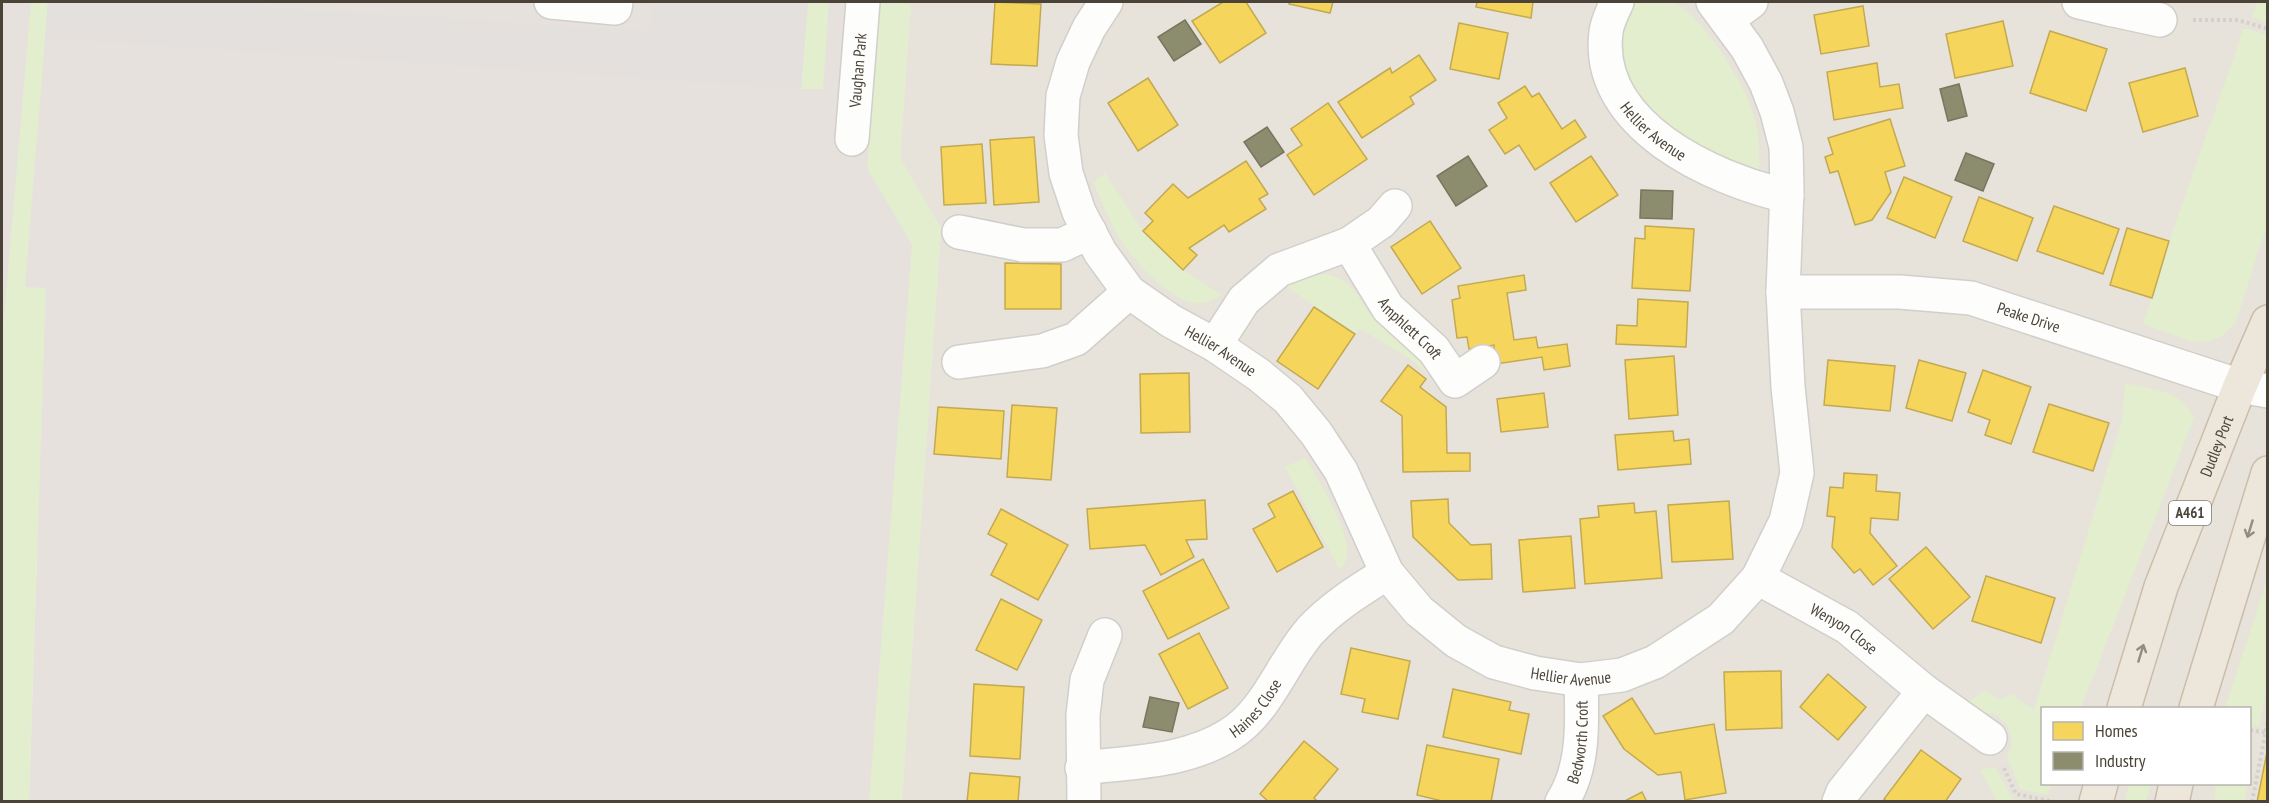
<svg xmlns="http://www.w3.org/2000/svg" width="2269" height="803" font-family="'PT Sans Narrow',sans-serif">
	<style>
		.residential { fill: #e7e3db; fill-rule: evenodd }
		.industrial { fill: #e6e1dd }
		.green { fill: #e2eece }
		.parking { fill: #e3e0dd }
		.homes { fill: #f6d55c; stroke: #c3a951; stroke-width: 1.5 }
		.industry { fill: #8c8c6e; stroke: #78765e; stroke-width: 1.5 }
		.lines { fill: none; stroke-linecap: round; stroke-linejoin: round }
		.minor-casing { stroke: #d1cfcb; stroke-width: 36 }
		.highway-casing { stroke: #ccbda9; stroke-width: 36 }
		.path { stroke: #d3d1cc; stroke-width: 4; stroke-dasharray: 3 3; stroke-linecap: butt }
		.minor { stroke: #fdfdfc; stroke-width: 33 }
		.highway { stroke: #ede6db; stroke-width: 33 }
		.oneway { stroke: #948c81 }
		.labels { text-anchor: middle; stroke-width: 6; stroke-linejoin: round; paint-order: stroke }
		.shield { fill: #fff; stroke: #817b74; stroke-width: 1.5 }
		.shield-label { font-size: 15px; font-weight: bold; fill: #4b4338 }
		.street-label { font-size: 16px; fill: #4b4338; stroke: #fff }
	</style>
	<rect width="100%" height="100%" fill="#f3f1ee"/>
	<path class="residential" d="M911 2H2267V801H902L941 228 900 158ZM2042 708H2250V784H2042Z"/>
	<polygon class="industrial" points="2,2 911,2 900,158 941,228 902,801 29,801 37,554 2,553"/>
	<g class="green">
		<polygon points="31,2 48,2 25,287 46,288 29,801 2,802 2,340"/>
		<polygon points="808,2 829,2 823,89 801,89"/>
		<polygon points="879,2 911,2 900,158 941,228 902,801 869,801 912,245 867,168"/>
		<path d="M1632 2H1673C1707 21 1750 89 1757 128 1760 144 1759 159 1759 175L1735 170 1684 138 1653 110 1628 80 1614 46Z"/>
		<polygon points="2257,2 2267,2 2267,22 2252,17"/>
		<polygon points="2244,28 2267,35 2267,225 2236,322 2223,335 2210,341 2193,342 2143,324 2169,241"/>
		<path d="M1105 173 1143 231 1183 270 1222 295C1213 300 1206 304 1195 303 1167 300 1127 254 1114 229 1106 214 1100 197 1093 182Z"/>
		<path d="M1326 274C1351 280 1356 293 1370 314L1384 317 1434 372 1432 377 1409 358 1360 329 1355 334 1284 285 1304 277Z"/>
		<path d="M2125 383C2154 390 2180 389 2194 418L2081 708H2042V784H2052L2047 795 2020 789 2007 757 2012 744 2007 724 1995 714 1981 712 1968 702 1985 690 2000 700 2011 694 2034 710 2122 420Z"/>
		<path d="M1306 458C1317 480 1357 539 1345 562 1344 565 1341 567 1339 569L1285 467Z"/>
		<polygon points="2267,580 2267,687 2259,726 2250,724 2250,708 2225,708"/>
		<polygon points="1995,767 2013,799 2028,801 1997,801 1980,770"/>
		<polygon points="2129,784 2151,784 2146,801 2125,801"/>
		<polygon points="2216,784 2248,784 2245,801 2214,801"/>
	</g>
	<polygon class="parking" points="48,2 261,2 261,7 650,31 651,2 808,2 801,89 45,38"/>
	<g class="homes">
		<polygon points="995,2 1041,4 1037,66 991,64"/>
		<polygon points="1223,2 1246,2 1266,33 1220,63 1192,21"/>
		<polygon points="1290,2 1333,2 1330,13 1289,4"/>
		<polygon points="1477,2 1533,2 1531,18 1476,7"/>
		<polygon points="1863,6 1869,46 1821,54 1814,15"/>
		<polygon points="2003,21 2013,66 1955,78 1946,34"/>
		<polygon points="1459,23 1508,33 1499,79 1450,69"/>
		<polygon points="2050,31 2107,49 2086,111 2030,93"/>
		<polygon points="1419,55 1436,80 1410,97 1414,104 1362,138 1338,102 1390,68 1392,73"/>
		<polygon points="1877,63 1880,87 1899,84 1903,108 1834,120 1827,72"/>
		<polygon points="2185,68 2198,116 2143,132 2129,83"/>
		<polygon points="1148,78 1178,125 1138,151 1108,103"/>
		<polygon points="1525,86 1532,97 1539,93 1562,129 1575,120 1586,137 1535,170 1519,145 1505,154 1489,130 1507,118 1498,103"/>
		<polygon points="1328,103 1367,159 1314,195 1287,155 1302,145 1291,129"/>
		<polygon points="1890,119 1905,166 1885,172 1891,192 1872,220 1855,225 1838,171 1830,173 1825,157 1833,154 1828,138"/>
		<polygon points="1034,137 1039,202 994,205 990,140"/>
		<polygon points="982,144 986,203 944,205 941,147"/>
		<polygon points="1591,156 1618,195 1576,222 1550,183"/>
		<polygon points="1246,161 1268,194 1259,199 1266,209 1229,232 1224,225 1189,248 1197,255 1183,270 1143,231 1153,221 1145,213 1173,184 1188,198"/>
		<polygon points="1904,177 1952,197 1935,238 1887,218"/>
		<polygon points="1979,197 2033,218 2017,261 1963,241"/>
		<polygon points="2054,206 2119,229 2103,274 2037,251"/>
		<polygon points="1430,221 1461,268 1422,294 1391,247"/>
		<polygon points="1645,226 1694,229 1690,291 1632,288 1635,238 1645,239"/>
		<polygon points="2127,228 2169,241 2152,298 2110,285"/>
		<polygon points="1005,263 1061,264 1061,309 1005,309"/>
		<polygon points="1524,275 1526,290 1507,293 1514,340 1536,337 1538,348 1567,344 1570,366 1544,370 1542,357 1496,364 1494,345 1469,349 1467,337 1457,338 1452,300 1460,298 1458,286"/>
		<polygon points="1638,299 1688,302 1686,347 1616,344 1617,325 1637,326"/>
		<polygon points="1314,307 1355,334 1318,389 1277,361"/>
		<polygon points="1674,356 1678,415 1629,419 1625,360"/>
		<polygon points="1828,360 1895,366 1890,411 1824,405"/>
		<polygon points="1919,360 1966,373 1952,421 1906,408"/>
		<polygon points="1408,365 1426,379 1420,387 1446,407 1447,453 1470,453 1470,471 1403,472 1402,416 1381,401"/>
		<polygon points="1983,370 2031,387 2011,444 1985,435 1990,420 1968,412"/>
		<polygon points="1189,373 1190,432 1141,433 1140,374"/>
		<polygon points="1544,393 1548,427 1501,432 1497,399"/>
		<polygon points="2049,404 2109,423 2093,471 2033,452"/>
		<polygon points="1012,405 1057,408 1051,480 1007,477"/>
		<polygon points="938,407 1004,411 1001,459 934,454"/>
		<polygon points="1673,431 1674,441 1689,439 1691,464 1618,470 1615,435"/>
		<polygon points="1844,473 1877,475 1876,491 1900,493 1898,520 1871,518 1870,533 1897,566 1873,585 1860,569 1854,573 1832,547 1835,517 1827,516 1830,487 1843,488"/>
		<polygon points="1293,491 1323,547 1277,572 1253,529 1275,517 1268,504"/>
		<polygon points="1448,499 1449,523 1471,545 1491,544 1492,579 1458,580 1413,537 1411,501"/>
		<polygon points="1205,500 1207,539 1186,540 1194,557 1161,575 1145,545 1090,549 1087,509"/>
		<polygon points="1729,501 1733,559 1672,562 1668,505"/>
		<polygon points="1634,503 1635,513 1656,511 1662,578 1585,584 1580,519 1599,517 1598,506"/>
		<polygon points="1001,509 1068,545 1038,600 991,575 1007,544 988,534"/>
		<polygon points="1571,536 1575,588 1523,592 1519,540"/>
		<polygon points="1926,547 1970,597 1933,629 1889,579"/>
		<polygon points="1203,559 1229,608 1168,639 1143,591"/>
		<polygon points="1986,576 2055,598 2041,643 1972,621"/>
		<polygon points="1001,599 1042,620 1017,670 976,650"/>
		<polygon points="1199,633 1228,688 1188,709 1159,654"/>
		<polygon points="1351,648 1410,661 1398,719 1362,712 1365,699 1341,694"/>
		<polygon points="1781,671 1782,728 1726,730 1724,672"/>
		<polygon points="1828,674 1866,707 1838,740 1800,707"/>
		<polygon points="974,684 1024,687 1020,759 970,756"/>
		<polygon points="1453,689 1511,702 1509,710 1529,714 1521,754 1443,737"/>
		<polygon points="1632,698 1655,734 1714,724 1726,793 1685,800 1681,772 1658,775 1624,749 1603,716"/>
		<polygon points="1304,741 1338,769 1314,798 1318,802 1269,802 1260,794"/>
		<polygon points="1427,745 1499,759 1491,802 1446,802 1417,795"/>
		<polygon points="2268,747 2268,802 2257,802"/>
		<polygon points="1921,750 1961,779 1945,802 1888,802 1884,799"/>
		<polygon points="970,773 1020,777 1018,802 967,802"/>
		<polygon points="1642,792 1647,802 1623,802"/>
	</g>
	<g class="industry">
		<polygon points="1185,20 1201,44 1174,61 1158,37"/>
		<polygon points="1959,84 1967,116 1948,121 1940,89"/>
		<polygon points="1267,127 1284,152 1261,167 1244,142"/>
		<polygon points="1966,153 1994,164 1983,191 1955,180"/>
		<polygon points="1468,156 1487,186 1456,206 1437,176"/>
		<polygon points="1641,190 1673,191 1672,219 1640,218"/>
		<polygon points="1150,697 1179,703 1172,732 1143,727"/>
	</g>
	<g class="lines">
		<defs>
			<g id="minor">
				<polyline points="551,2 615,8 616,2"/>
				<path id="s1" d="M1106 2 1089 28 1073 62 1063 96 1061 135 1066 173 1079 212 1100 252 1129 292 1171 321 1215 345 1259 375 1288 399 1316 433 1341 471 1387 573 1419 611 1456 641 1494 662 1535 673 1581 680 1622 675 1655 662 1721 619 1758 578 1786 521 1797 473 1788 387 1783 292 1787 189 1786 147 1777 112 1766 83 1747 48 1713 2"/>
				<path id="s2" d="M1617 2C1613 11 1607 22 1606 32 1594 126 1713 179 1787 196"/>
				<polyline points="2079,2 2109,9"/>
				<polyline points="2116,2 2109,9 2160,20"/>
				<polyline points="1728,19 1751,2"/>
				<path id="s3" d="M852 139 863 2"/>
				<polyline points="959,232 1023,245 1062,245 1090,232"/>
				<path id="s4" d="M1349 244 1388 308 1434 350 1455 381 1483 362"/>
				<path id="s5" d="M1783 292H1900L1971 298 2240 386 2268 391"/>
				<polyline points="1215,345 1244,300 1279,270 1349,244 1381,222 1395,206"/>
				<polyline points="959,362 1042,351 1076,339 1129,292"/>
				<path id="s6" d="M1758 578 1847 627 1924 691 1990 738"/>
				<path id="s7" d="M1082 768C1132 762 1186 762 1229 735 1267 712 1282 663 1310 631 1332 607 1360 590 1387 573"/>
				<polyline points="1084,802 1083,715 1087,680 1105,635"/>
				<path id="s8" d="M1562 802C1585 766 1582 720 1581 680"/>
				<polyline points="1839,802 1843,792 1924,691"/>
			</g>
			<g id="highway">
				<path id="s9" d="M2124 708 2161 587 2240 386 2268 322"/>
				<polyline points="2196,708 2268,473"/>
				<polyline points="2096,802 2101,784"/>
				<polyline points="2172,802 2176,784"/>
			</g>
		</defs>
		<use href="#minor" class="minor-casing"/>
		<use href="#highway" class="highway-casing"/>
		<g class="path">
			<polyline points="2193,20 2238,20 2268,29"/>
			<polyline points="2250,730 2268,733"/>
			<polyline points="2004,768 2016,794 2055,802"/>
			<polyline points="2252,802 2268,720"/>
		</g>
		<use href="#minor" class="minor"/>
		<use href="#highway" class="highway"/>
	</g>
	<defs><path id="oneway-shaft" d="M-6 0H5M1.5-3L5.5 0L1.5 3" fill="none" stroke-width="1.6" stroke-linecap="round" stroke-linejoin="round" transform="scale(1.5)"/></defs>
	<g class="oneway">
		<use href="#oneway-shaft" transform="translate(2250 529) rotate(107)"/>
		<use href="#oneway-shaft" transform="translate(2141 653) rotate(-73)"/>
	</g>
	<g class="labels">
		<rect class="shield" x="2169" y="501" width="42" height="24" rx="4.5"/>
		<g class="shield-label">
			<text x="2190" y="518">A461</text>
		</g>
		<g class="street-label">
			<text dy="6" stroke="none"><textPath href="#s3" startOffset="69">Vaughan Park</textPath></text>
			<text dy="6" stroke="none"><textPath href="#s2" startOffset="148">Hellier Avenue</textPath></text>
			<text dy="6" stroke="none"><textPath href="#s5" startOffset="249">Peake Drive</textPath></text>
			<text dy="6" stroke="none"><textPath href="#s4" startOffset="105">Amphlett Croft</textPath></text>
			<text dy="6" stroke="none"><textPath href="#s1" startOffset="426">Hellier Avenue</textPath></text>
			<text dy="6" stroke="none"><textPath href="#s9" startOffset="278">Dudley Port</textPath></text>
			<text dy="6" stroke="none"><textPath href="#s6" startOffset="100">Wenyon Close</textPath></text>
			<text dy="6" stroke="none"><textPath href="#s1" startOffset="930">Hellier Avenue</textPath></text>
			<text dy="6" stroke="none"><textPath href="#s7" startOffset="190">Haines Close</textPath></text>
			<text dy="6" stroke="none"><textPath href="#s8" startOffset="63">Bedworth Croft</textPath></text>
		</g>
	</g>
	<rect width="2269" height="803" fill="none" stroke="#4b4338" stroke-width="6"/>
	<rect x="2041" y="707" width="210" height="78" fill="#ffffff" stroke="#b7b4af" stroke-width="1.5"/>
	<rect x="2053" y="722" width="30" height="18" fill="#f6d55c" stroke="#b7b4af" stroke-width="1.5"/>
	<text x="2095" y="737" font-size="18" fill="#4b4338">Homes</text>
	<rect x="2053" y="752" width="30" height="18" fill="#8c8c6e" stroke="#b7b4af" stroke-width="1.5"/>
	<text x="2095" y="767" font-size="18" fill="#4b4338">Industry</text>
</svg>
